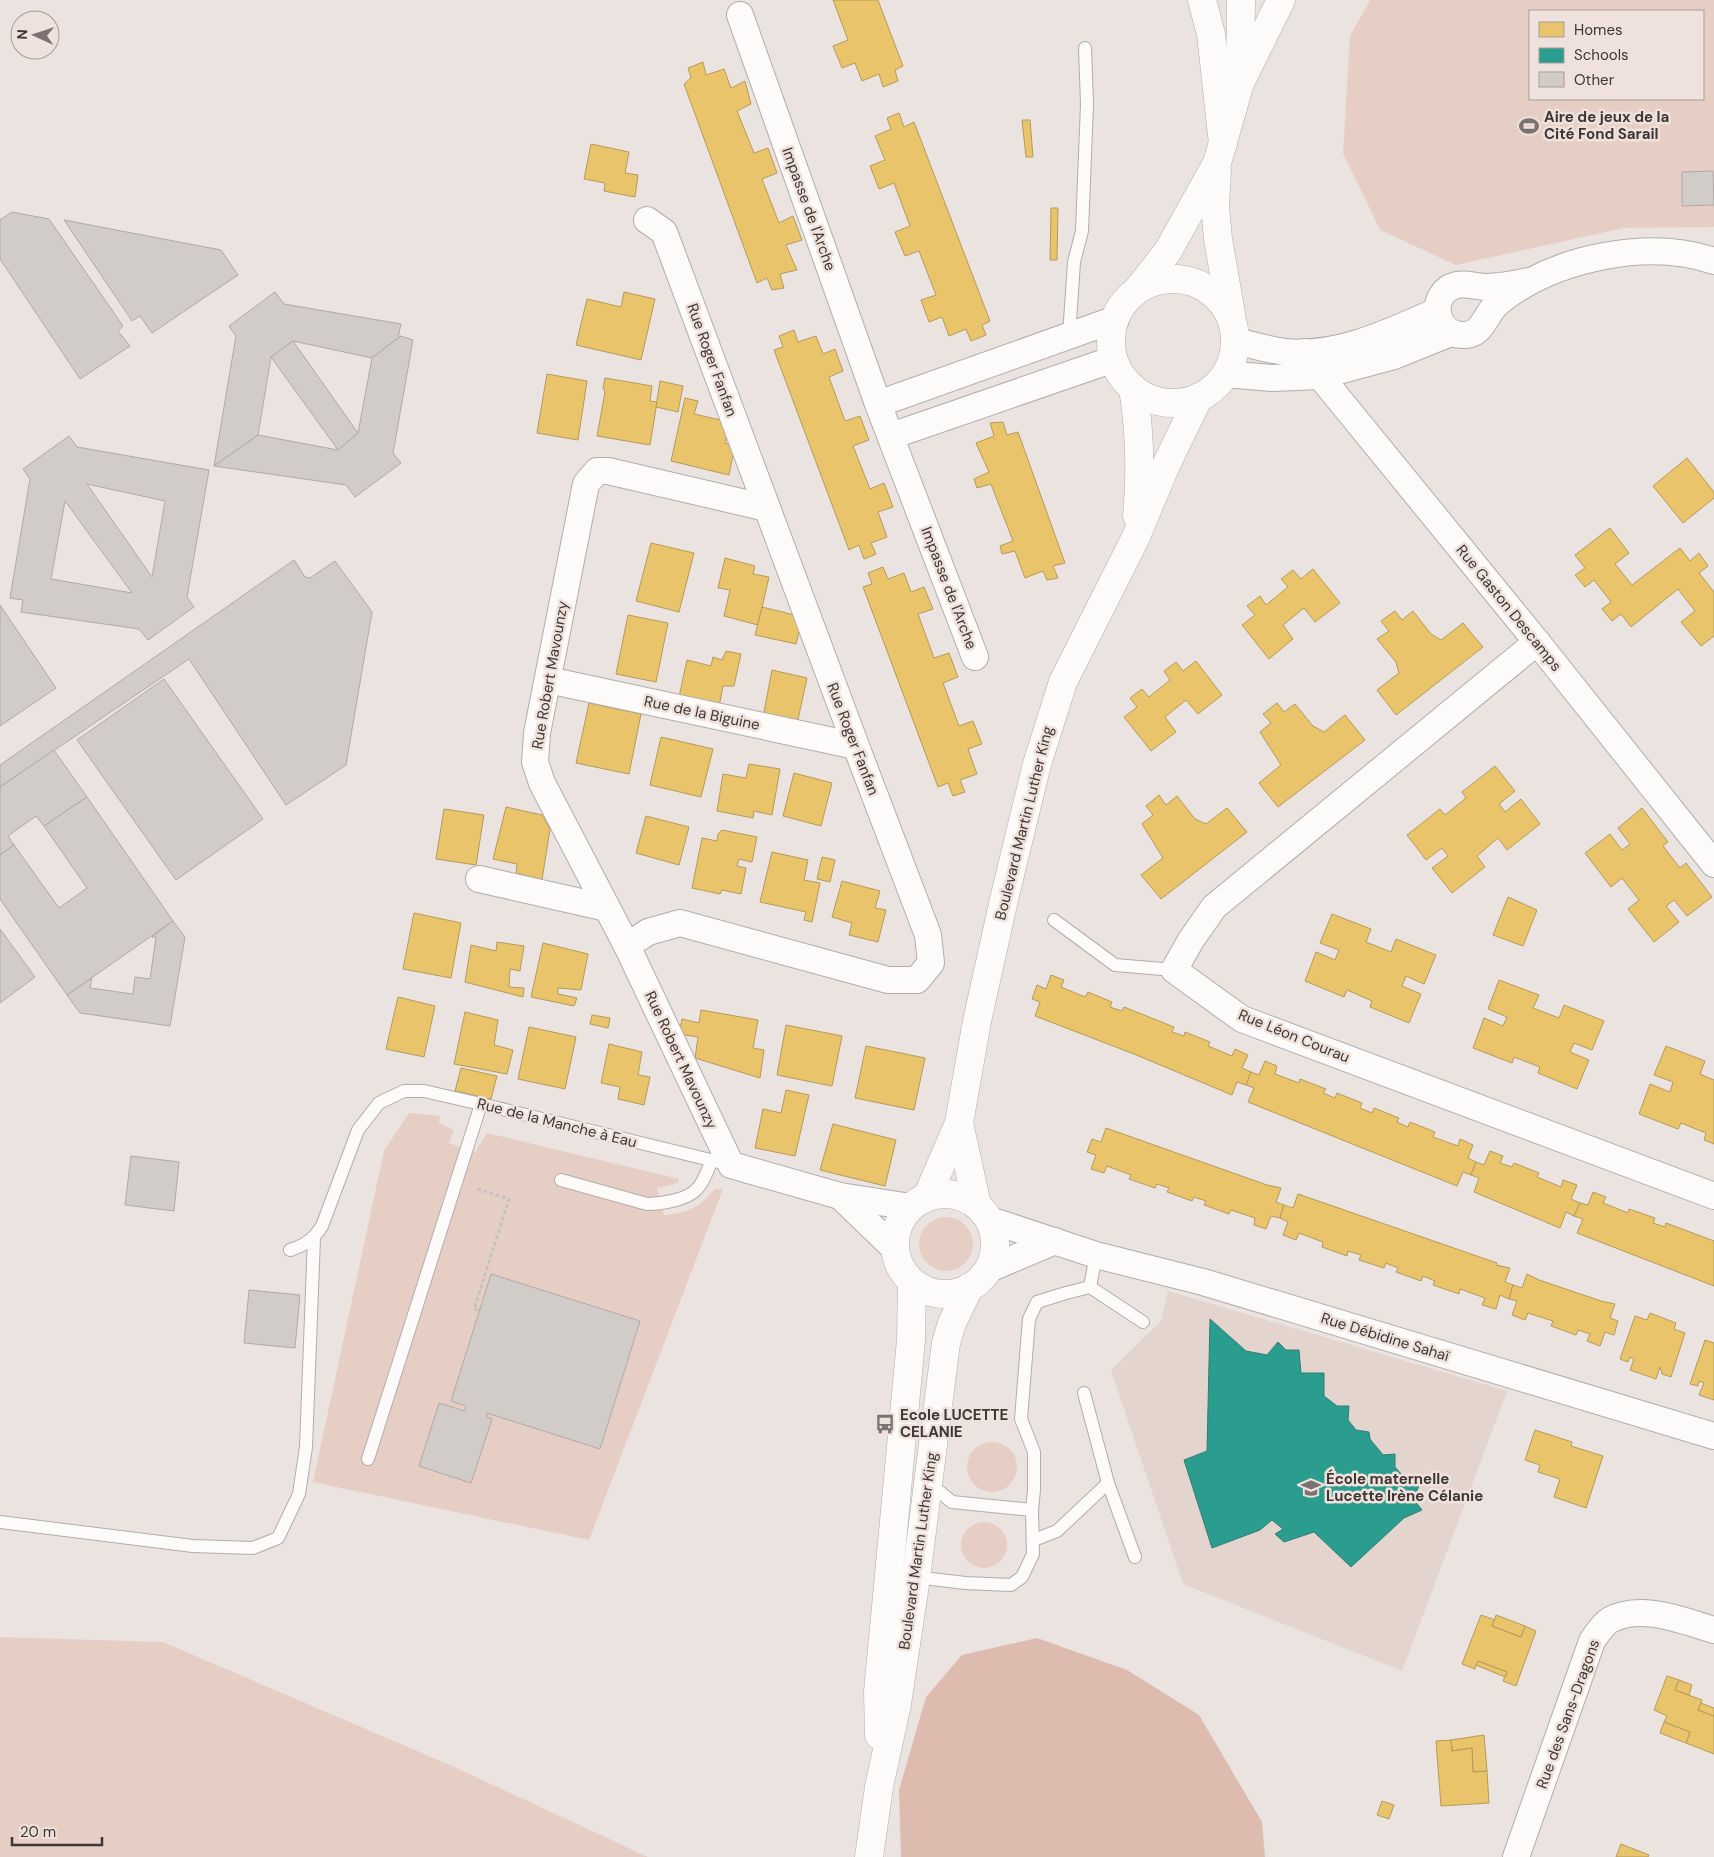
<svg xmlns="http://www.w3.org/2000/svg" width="1714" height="1857" font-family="'DM Sans',sans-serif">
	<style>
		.built { fill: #e3d4ce }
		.green { fill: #e7cec4; fill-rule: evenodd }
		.forest { fill: #ddbbae }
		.homes { fill: #e9c46a; stroke: #b59a5a }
		.schools { fill: #2a9d8f; stroke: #307e74 }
		.building { fill: #d2ccc9; stroke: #afa9a7; fill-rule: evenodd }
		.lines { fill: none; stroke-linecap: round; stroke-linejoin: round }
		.lane-casing { stroke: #b2adab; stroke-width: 14 }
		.street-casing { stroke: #b2adab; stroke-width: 28 }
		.secondary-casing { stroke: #b2adab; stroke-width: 29 }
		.highway-casing { stroke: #b2adab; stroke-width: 29 }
		.path { stroke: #c5c3c2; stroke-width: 3; stroke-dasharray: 4 2.5; stroke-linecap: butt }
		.lane { stroke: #fcfbfa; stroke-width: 12 }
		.street { stroke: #fcfbfa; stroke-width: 26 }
		.secondary { stroke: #fcfbfa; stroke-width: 28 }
		.highway { stroke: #fcfbfa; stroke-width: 28 }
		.labels { text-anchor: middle; stroke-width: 5; stroke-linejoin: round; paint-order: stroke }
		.poi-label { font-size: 15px; font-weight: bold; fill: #3d3735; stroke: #efe1db; text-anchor: start }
		.street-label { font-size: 15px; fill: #3d3735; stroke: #efe1db }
	</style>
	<rect width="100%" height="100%" fill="#eae3e0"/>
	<polygon class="built" points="1168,1291 1507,1391 1402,1671 1183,1584 1111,1370 1161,1321"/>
	<g class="green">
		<path d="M1370 0H1714V227L1624 228 1456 265 1380 230 1343 153 1350 36ZM1530 11H1703V99H1530Z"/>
		<path d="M409 1113 440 1116 439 1123 454 1130 449 1143 475 1152 487 1133 679 1179 678 1183 657 1188 664 1215C690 1212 698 1208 715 1189H723L589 1540 313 1482 384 1151Z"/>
		<circle cx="946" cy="1244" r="27"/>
		<circle cx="992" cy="1467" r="25"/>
		<circle cx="984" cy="1545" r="23"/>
		<polygon points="0,1637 163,1642 450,1765 648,1857 0,1857"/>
	</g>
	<polygon class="forest" points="1037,1638 1127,1670 1199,1715 1262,1822 1265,1857 901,1857 899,1790 926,1697 962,1655"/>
	<g class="homes">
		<polygon points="833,0 878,0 903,66 895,70 898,81 883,87 879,74 862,81 855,63 842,68 833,46 848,40"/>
		<polygon points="703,62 706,75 724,69 731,88 745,81 751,104 737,111 754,153 768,148 777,173 762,179 779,223 793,216 802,240 786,245 797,270 780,274 784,288 772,290 767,278 757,283 684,84 691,78 688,68"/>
		<polygon points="899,113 904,127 914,122 990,321 982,325 986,335 971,341 966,329 949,336 942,317 929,322 921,300 936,295 919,251 905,256 895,232 910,226 894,183 879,189 870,166 885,160 875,136 891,129 887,118"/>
		<polygon points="1022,120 1030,120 1033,157 1026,157"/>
		<polygon points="591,144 629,152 625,173 638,175 635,197 604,191 605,183 584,179"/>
		<polygon points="1051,208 1058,208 1057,260 1050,260"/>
		<polygon points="624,292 655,299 641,360 576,345 587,299 621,307"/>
		<polygon points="794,330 798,342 816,336 823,354 835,349 843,371 829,377 845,421 860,416 869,440 853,446 870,489 884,483 893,507 878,512 887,537 871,543 876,554 864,559 859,545 849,550 774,350 783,347 779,336"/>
		<polygon points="547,374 587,381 578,440 537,433"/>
		<polygon points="605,378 652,386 650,401 657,402 650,445 597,436 605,392 603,388"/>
		<polygon points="660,381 683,386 678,412 656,407"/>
		<polygon points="685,398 698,401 694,414 730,422 725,443 735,445 729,475 671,461"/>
		<polygon points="1003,422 1007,435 1018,432 1065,563 1053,566 1058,578 1047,580 1043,571 1025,578 1015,551 1002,554 1000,546 1013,541 991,484 977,488 974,479 989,472 976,443 994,436 990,423"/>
		<polygon points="1687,458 1714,492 1714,498 1683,523 1653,486"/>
		<polygon points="1610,528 1629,553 1615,564 1632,585 1680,548 1690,561 1699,553 1708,566 1699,573 1714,592 1714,636 1701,646 1681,622 1695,611 1678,589 1631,627 1621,614 1612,621 1602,609 1611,602 1594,580 1585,587 1575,575 1585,568 1575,555"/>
		<polygon points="651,543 694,553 679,612 636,601"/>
		<polygon points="725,558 755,566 753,574 769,577 758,625 724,616 730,590 718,588"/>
		<polygon points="883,567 888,579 904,573 911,592 924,587 933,609 918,614 934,658 949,653 958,677 943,683 959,726 973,721 982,744 968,749 977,774 960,780 965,792 953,796 948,783 938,787 863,587 872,584 868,573"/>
		<polygon points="1313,569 1340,603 1315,622 1304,608 1283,625 1293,639 1269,659 1242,625 1255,615 1247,606 1260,596 1266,605 1288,587 1281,579 1293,570 1301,579"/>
		<polygon points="762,607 803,617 796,644 755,635"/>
		<polygon points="1395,611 1402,620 1413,611 1431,634 1441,640 1463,623 1483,647 1396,715 1377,690 1399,673 1396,662 1377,639 1389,631 1381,621"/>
		<polygon points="628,615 668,623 656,682 616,674"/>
		<polygon points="726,651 741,654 734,686 723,686 719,707 679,697 687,660 711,666 713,657 722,660"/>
		<polygon points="1196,661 1222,695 1198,714 1186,700 1165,717 1176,732 1151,751 1124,717 1137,707 1130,698 1142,689 1149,697 1170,680 1164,671 1176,662 1183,671"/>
		<polygon points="772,670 807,678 797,724 763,717"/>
		<polygon points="589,703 641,714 629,774 576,763"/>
		<polygon points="1277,703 1284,712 1295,704 1313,726 1324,732 1345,715 1365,740 1278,807 1259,783 1281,765 1260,732 1271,723 1263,714"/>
		<polygon points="661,737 713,749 701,797 650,785"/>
		<polygon points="749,764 780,769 772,815 754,811 753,818 717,811 723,774 746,778"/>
		<polygon points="1495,766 1515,791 1499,804 1505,812 1521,799 1540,824 1507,850 1498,838 1477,856 1485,867 1452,893 1432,868 1448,856 1442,848 1426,860 1407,835 1440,809 1445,815 1466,798 1462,792"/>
		<polygon points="794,773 832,783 821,826 783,816"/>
		<polygon points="1159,795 1166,805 1177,796 1195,819 1206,824 1227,808 1247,832 1161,899 1141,875 1163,858 1142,824 1153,815 1146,806"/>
		<polygon points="506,807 542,815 550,829 542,880 516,873 517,864 493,859"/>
		<polygon points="1642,808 1668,842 1663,846 1680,868 1686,863 1712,897 1687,916 1674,900 1666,906 1679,922 1654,942 1628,909 1639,900 1622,878 1611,887 1585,853 1610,834 1622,850 1630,844 1618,828"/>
		<polygon points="444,809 484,815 476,865 436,859"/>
		<polygon points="646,816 689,827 679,865 636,853"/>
		<polygon points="722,830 757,837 752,862 739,859 737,866 746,868 741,894 722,890 720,894 692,888 702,838 717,841 718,834"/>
		<polygon points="772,852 808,860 804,880 820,883 812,922 804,920 806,912 760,902"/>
		<polygon points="822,857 835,860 830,882 817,879"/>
		<polygon points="842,881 880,891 875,908 886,910 878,942 849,935 852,923 832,917"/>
		<polygon points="1508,897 1537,910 1523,946 1493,935"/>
		<polygon points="414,913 461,923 451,978 403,969"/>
		<polygon points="1332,914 1371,929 1366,942 1391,952 1396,939 1436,955 1424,984 1406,976 1402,986 1421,994 1409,1023 1370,1007 1372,1001 1347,990 1344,997 1305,981 1316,952 1335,960 1339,950 1320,943"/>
		<polygon points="497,942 524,946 520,971 510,969 509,987 524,988 523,997 465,982 471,945 496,951"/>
		<polygon points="543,943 588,954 581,990 558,988 558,994 577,998 574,1006 531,997"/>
		<polygon points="1051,975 1064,980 1061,987 1085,997 1088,992 1112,1002 1110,1007 1122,1011 1124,1007 1174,1027 1172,1032 1184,1036 1185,1032 1210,1042 1208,1046 1232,1056 1235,1049 1248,1055 1242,1068 1251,1072 1246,1085 1237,1082 1232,1095 1134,1054 1035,1016 1040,1002 1032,999 1037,985 1046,989"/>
		<polygon points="1499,980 1539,995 1533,1008 1559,1018 1564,1005 1604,1021 1592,1050 1574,1043 1570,1052 1589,1060 1577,1089 1538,1073 1540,1067 1514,1057 1512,1063 1473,1048 1484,1018 1503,1026 1507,1017 1488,1009"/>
		<polygon points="398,997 435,1006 424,1057 386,1049"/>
		<polygon points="701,1010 758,1020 753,1048 764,1050 760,1078 695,1058 698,1037 679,1034 682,1019 699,1023"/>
		<polygon points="465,1012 498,1020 494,1045 513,1050 507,1074 454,1064"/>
		<polygon points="592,1015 610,1018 608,1028 590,1024"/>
		<polygon points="786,1025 842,1036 832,1086 777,1075"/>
		<polygon points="529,1027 576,1037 565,1089 518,1079"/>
		<polygon points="609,1044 642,1052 638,1075 650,1077 644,1105 618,1099 620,1087 601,1083"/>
		<polygon points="866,1046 925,1058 914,1110 855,1098"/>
		<polygon points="1666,1046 1705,1061 1700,1074 1714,1080 1714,1144 1704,1140 1706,1133 1681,1123 1678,1129 1639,1114 1650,1084 1670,1092 1673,1082 1654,1075"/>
		<polygon points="1265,1061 1277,1066 1275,1074 1299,1083 1300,1079 1326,1089 1323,1093 1335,1098 1337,1093 1362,1103 1360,1108 1372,1113 1374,1108 1399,1118 1397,1122 1408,1127 1410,1122 1435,1132 1433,1137 1458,1146 1460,1139 1473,1145 1468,1158 1476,1162 1471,1175 1463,1172 1457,1186 1248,1102 1254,1088 1246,1085 1251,1072 1259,1075"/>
		<polygon points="461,1068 497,1076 491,1099 455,1091"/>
		<polygon points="786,1090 809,1095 795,1156 755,1148 763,1109 781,1113"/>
		<polygon points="833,1124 896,1140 885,1186 820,1170"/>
		<polygon points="1106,1128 1267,1185 1281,1188 1276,1202 1284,1205 1280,1218 1271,1216 1266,1229 1254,1225 1255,1218 1231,1210 1229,1214 1204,1205 1206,1201 1194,1197 1192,1201 1167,1192 1169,1188 1157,1184 1155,1188 1129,1179 1131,1175 1107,1166 1104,1173 1091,1169 1096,1155 1087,1152 1092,1139 1101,1142"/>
		<polygon points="1490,1151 1503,1156 1500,1163 1512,1167 1514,1163 1539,1173 1537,1177 1561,1187 1563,1180 1577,1185 1571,1199 1580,1203 1574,1216 1566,1212 1560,1228 1474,1192 1479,1178 1471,1175 1476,1162 1484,1165"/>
		<polygon points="1593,1192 1606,1197 1603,1203 1628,1213 1629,1209 1655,1218 1653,1223 1665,1227 1666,1223 1714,1241 1714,1286 1577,1233 1583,1219 1574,1216 1580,1203 1588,1205"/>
		<polygon points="1298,1194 1497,1263 1496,1265 1510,1268 1505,1282 1513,1285 1509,1299 1500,1295 1496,1309 1482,1305 1485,1298 1460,1289 1459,1294 1433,1285 1435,1281 1423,1276 1421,1281 1396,1272 1398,1268 1386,1263 1384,1268 1359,1260 1361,1255 1348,1251 1347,1256 1322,1247 1323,1242 1299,1233 1296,1240 1283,1235 1288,1222 1280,1218 1284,1205 1293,1208"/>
		<polygon points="1527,1274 1539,1280 1601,1301 1615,1304 1610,1318 1618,1321 1614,1335 1605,1332 1600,1346 1587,1341 1590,1334 1578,1330 1576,1335 1551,1326 1553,1321 1528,1313 1525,1320 1512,1315 1517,1301 1509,1299 1513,1285 1522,1288"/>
		<polygon points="1650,1313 1676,1323 1674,1329 1685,1333 1671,1377 1662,1374 1660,1367 1656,1379 1630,1370 1634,1359 1630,1357 1628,1362 1620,1359 1635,1316 1647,1320"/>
		<polygon points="1705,1340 1714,1343 1714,1400 1699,1395 1704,1383 1699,1381 1698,1386 1690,1384"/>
		<polygon points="1535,1430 1572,1442 1571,1446 1603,1456 1586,1508 1554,1497 1560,1479 1538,1472 1540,1465 1525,1460"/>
		<polygon points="1481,1615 1495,1620 1492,1626 1521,1637 1525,1626 1536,1631 1516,1686 1503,1681 1507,1672 1478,1661 1475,1669 1462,1664"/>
		<polygon points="1496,1615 1525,1626 1521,1637 1492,1626"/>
		<polygon points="1478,1661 1507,1672 1505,1677 1476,1665"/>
		<polygon points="1667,1676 1679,1680 1675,1690 1702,1700 1698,1710 1714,1716 1714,1754 1686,1743 1690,1732 1664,1722 1667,1716 1654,1710"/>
		<polygon points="1679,1680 1692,1685 1689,1695 1675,1690"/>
		<polygon points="1701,1703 1714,1708 1714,1716 1698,1710"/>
		<polygon points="1664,1722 1690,1732 1686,1743 1660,1733"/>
		<polygon points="1484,1735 1487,1771 1473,1772 1472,1748 1452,1751 1451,1740"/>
		<polygon points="1451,1740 1452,1751 1472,1748 1473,1772 1487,1771 1489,1803 1441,1806 1436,1741"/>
		<polygon points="1382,1801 1394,1805 1389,1819 1377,1815"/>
		<polygon points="1621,1844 1649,1855 1648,1857 1616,1857"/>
	</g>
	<polygon class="schools" points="1210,1319 1246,1351 1267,1355 1278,1342 1286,1350 1299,1350 1301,1373 1324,1373 1324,1396 1337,1406 1349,1406 1348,1420 1356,1430 1369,1432 1370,1439 1383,1455 1395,1454 1395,1467 1408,1482 1420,1482 1414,1500 1422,1510 1404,1518 1351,1567 1314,1532 1284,1542 1275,1534 1283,1529 1272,1520 1260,1530 1212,1548 1184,1460 1207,1451"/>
	<g class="building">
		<polygon points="1713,171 1714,205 1682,206 1682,172"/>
		<polygon points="12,212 49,219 123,326 118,331 130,346 80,379 0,259 0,220"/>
		<polygon points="64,220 221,250 238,275 152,333 140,316 132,321"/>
		<polygon points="275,292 284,304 401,324 398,338 372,358 293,341 271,357 258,435 214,466 236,336 229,326"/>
		<polygon points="401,336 413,340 393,453 401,463 355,497 346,485 214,466 258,435 338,450 358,433 372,358"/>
		<polygon points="293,341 358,433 338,450 271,357"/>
		<path d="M69 436 77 447 209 470 187 597 194 607 148 640 139 629 21 612 23 600 10 598 30 479 23 469ZM87 484 165 501 152 577ZM65 501 132 593 51 579Z"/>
		<polygon points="294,560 305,577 310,578 335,561 372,612 346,765 286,805 189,659 0,787 0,765"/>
		<polygon points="0,605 56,688 0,726"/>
		<polygon points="164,679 263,819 176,880 77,740"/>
		<polygon points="54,750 87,797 44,826 36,816 8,836 14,845 0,855 0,787"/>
		<polygon points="87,797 173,921 67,995 0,899 0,855 14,845 59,908 87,888 44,826"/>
		<polygon points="173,921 185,937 170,1026 80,1013 67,995 92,978 90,988 133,994 135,977 150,979 156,937 152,937"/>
		<polygon points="0,929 35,977 0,1003"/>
		<polygon points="131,1156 179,1162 174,1211 125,1205"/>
		<polygon points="491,1274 640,1321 600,1449 487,1413 487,1417 492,1419 471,1483 419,1466 439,1403 465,1411 466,1406 451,1401"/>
		<polygon points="249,1290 300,1295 295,1348 244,1343"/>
	</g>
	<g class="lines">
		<defs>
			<g id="lane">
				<polyline points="1069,336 1074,262 1082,231 1087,104 1085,48"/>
				<polyline points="1054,920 1115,965 1174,970"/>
				<path d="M561 1180 647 1204C661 1204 687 1200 697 1189 704 1182 708 1169 712 1160"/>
				<path d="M290 1250C305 1245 313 1240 322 1226L358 1130 379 1103 404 1091H424L481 1104 731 1165"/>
				<polyline points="1090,1287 1096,1255"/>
				<polyline points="1084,1393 1108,1483 1135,1557"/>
				<polyline points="368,1459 481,1104"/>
				<polyline points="929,1483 952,1502 1032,1510"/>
				<polyline points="0,1522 193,1546 253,1548 278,1538 299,1494 306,1447 314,1238"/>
				<polyline points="1034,1540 1057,1531 1108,1483"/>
				<polyline points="915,1577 965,1583 1011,1585 1022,1577 1033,1554 1032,1510 1034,1490 1034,1452 1021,1419 1029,1319 1037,1302 1066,1293 1090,1287 1143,1322"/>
			</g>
			<g id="street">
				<polyline points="740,15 878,404 975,657"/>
				<path d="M1529 281C1515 284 1501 287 1487 287 1477 287 1467 283 1457 285 1427 292 1434 337 1465 335 1480 334 1483 322 1491 311 1494 306 1499 302 1504 298 1559 257 1649 239 1714 261"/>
				<path d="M1236 341C1252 345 1269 350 1285 352 1339 357 1389 332 1437 311"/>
				<polyline points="1304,352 1320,376 1537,642 1714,864"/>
				<polyline points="1226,374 1272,378 1320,376 1394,356 1451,333"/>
				<polyline points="878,404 1116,319"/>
				<polyline points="891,436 1114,359"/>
				<polyline points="767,508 608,471 597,471 586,484 537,733 535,762 542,783 627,946 731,1165 840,1196 911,1207"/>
				<polyline points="1537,642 1214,907 1191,940 1174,970 1242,1019 1714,1196"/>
				<polyline points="548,680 856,746"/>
				<polyline points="479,879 607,908"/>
				<polyline points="627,946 648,932 680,923 888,980 917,980 931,963 928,935 856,746 664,232 647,220"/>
				<polyline points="840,1196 896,1250"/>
				<polyline points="990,1220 1096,1255 1203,1282 1714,1436"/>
				<polyline points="989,1269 1055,1241"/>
				<path d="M1516 1857 1592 1641C1597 1634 1602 1625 1610 1620 1642 1603 1683 1621 1714 1630"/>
			</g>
			<g id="secondary">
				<polyline points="1240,74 1241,0"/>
				<polyline points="1217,171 1215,206 1218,239 1231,314"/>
				<circle cx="1173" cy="341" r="62"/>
				<polyline points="1139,288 1168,251 1217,163 1240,83 1281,0"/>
				<path d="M1133 388C1140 431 1141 473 1137 516"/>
				<polyline points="959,1123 977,1205"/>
				<circle cx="945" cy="1244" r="50"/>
				<polyline points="927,1197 959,1123 977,1021 1005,895 1037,764 1063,682 1135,539 1166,465 1199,397"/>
				<polyline points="879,1735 878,1692 911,1340 912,1282"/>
				<polyline points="869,1857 879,1787 897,1704 916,1578 946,1343 952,1323 969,1288"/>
			</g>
			<polyline id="highway" points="1202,0 1211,34 1223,144"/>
		</defs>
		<use href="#lane" class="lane-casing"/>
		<use href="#street" class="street-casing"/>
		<use href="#secondary" class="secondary-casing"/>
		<use href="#highway" class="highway-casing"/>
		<polyline class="path" points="477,1189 509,1199 474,1309 480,1311"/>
		<use href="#lane" class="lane"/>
		<use href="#street" class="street"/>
		<use href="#secondary" class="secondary"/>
		<use href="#highway" class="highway"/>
	</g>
	<defs>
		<symbol id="stadium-bare" viewBox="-9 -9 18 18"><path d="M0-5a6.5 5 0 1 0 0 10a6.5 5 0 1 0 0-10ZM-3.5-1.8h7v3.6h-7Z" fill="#7a7371" stroke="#efe1db" stroke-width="2.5" paint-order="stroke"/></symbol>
		<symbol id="bus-bare" viewBox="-9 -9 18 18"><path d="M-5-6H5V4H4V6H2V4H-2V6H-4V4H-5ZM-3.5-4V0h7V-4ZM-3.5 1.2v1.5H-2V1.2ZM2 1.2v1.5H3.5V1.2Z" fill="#7a7371" stroke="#efe1db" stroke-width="2.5" paint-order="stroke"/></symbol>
		<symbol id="school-bare" viewBox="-9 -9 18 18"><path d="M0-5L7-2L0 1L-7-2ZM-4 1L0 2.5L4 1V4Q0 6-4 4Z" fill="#7a7371" stroke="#efe1db" stroke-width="2.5" paint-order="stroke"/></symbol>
	</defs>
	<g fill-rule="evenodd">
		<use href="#stadium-bare" x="1515" y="112" width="28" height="28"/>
		<use href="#bus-bare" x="871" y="1410" width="28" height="28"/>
		<use href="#school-bare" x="1297" y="1474" width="28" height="28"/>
	</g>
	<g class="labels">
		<g class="poi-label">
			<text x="1544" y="122">Aire de jeux de la<tspan x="1544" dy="17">Cité Fond Sarail</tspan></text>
			<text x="900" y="1420">Ecole LUCETTE<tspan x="900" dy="17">CELANIE</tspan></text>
			<text x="1326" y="1484">École maternelle<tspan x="1326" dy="17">Lucette Irène Célanie</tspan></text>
		</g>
		<g class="street-label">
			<text transform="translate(809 209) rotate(70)" y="5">Impasse de l'Arche</text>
			<text transform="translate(712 360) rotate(70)" y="5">Rue Roger Fanfan</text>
			<text transform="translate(949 588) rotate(69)" y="5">Impasse de l'Arche</text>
			<text transform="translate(1509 608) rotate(51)" y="5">Rue Gaston Descamps</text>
			<text transform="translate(550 675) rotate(-80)" y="5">Rue Robert Mavounzy</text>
			<text transform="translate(702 713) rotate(12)" y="5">Rue de la Biguine</text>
			<text transform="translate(853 739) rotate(69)" y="5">Rue Roger Fanfan</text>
			<text transform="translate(1024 823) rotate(-76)" y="5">Boulevard Martin Luther King</text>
			<text transform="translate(1294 1036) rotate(22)" y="5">Rue Léon Courau</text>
			<text transform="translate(681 1060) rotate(65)" y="5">Rue Robert Mavounzy</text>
			<text transform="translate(557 1123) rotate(14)" y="5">Rue de la Manche à Eau</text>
			<text transform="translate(1385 1337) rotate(17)" y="5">Rue Débidine Sahaï</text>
			<text transform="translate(918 1551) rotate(-82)" y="5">Boulevard Martin Luther King</text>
			<text transform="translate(1568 1714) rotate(-70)" y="5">Rue des Sans-Dragons</text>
		</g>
	</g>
	<rect x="1529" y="10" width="175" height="90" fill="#efe1db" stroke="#a89d99"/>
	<rect x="1539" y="22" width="25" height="15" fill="#e9c46a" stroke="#a89d99"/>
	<text x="1574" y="35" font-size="15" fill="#3d3735">Homes</text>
	<rect x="1539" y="48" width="25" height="15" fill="#2a9d8f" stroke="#a89d99"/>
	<text x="1574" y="60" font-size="15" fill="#3d3735">Schools</text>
	<rect x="1539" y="72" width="25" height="15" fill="#d2ccc9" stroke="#a89d99"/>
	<text x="1574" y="85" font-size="15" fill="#3d3735">Other</text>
	<g transform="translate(35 35) rotate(273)"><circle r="24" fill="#efe1db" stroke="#a89d99"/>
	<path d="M0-4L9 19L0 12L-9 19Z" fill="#7a7371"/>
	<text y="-8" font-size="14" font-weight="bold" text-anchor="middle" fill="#3d3735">N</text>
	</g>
	<path d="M12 1837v8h90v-8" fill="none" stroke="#3d3735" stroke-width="2.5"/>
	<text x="20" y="1837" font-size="15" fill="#3d3735" stroke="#efe1db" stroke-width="4" paint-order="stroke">20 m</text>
</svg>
